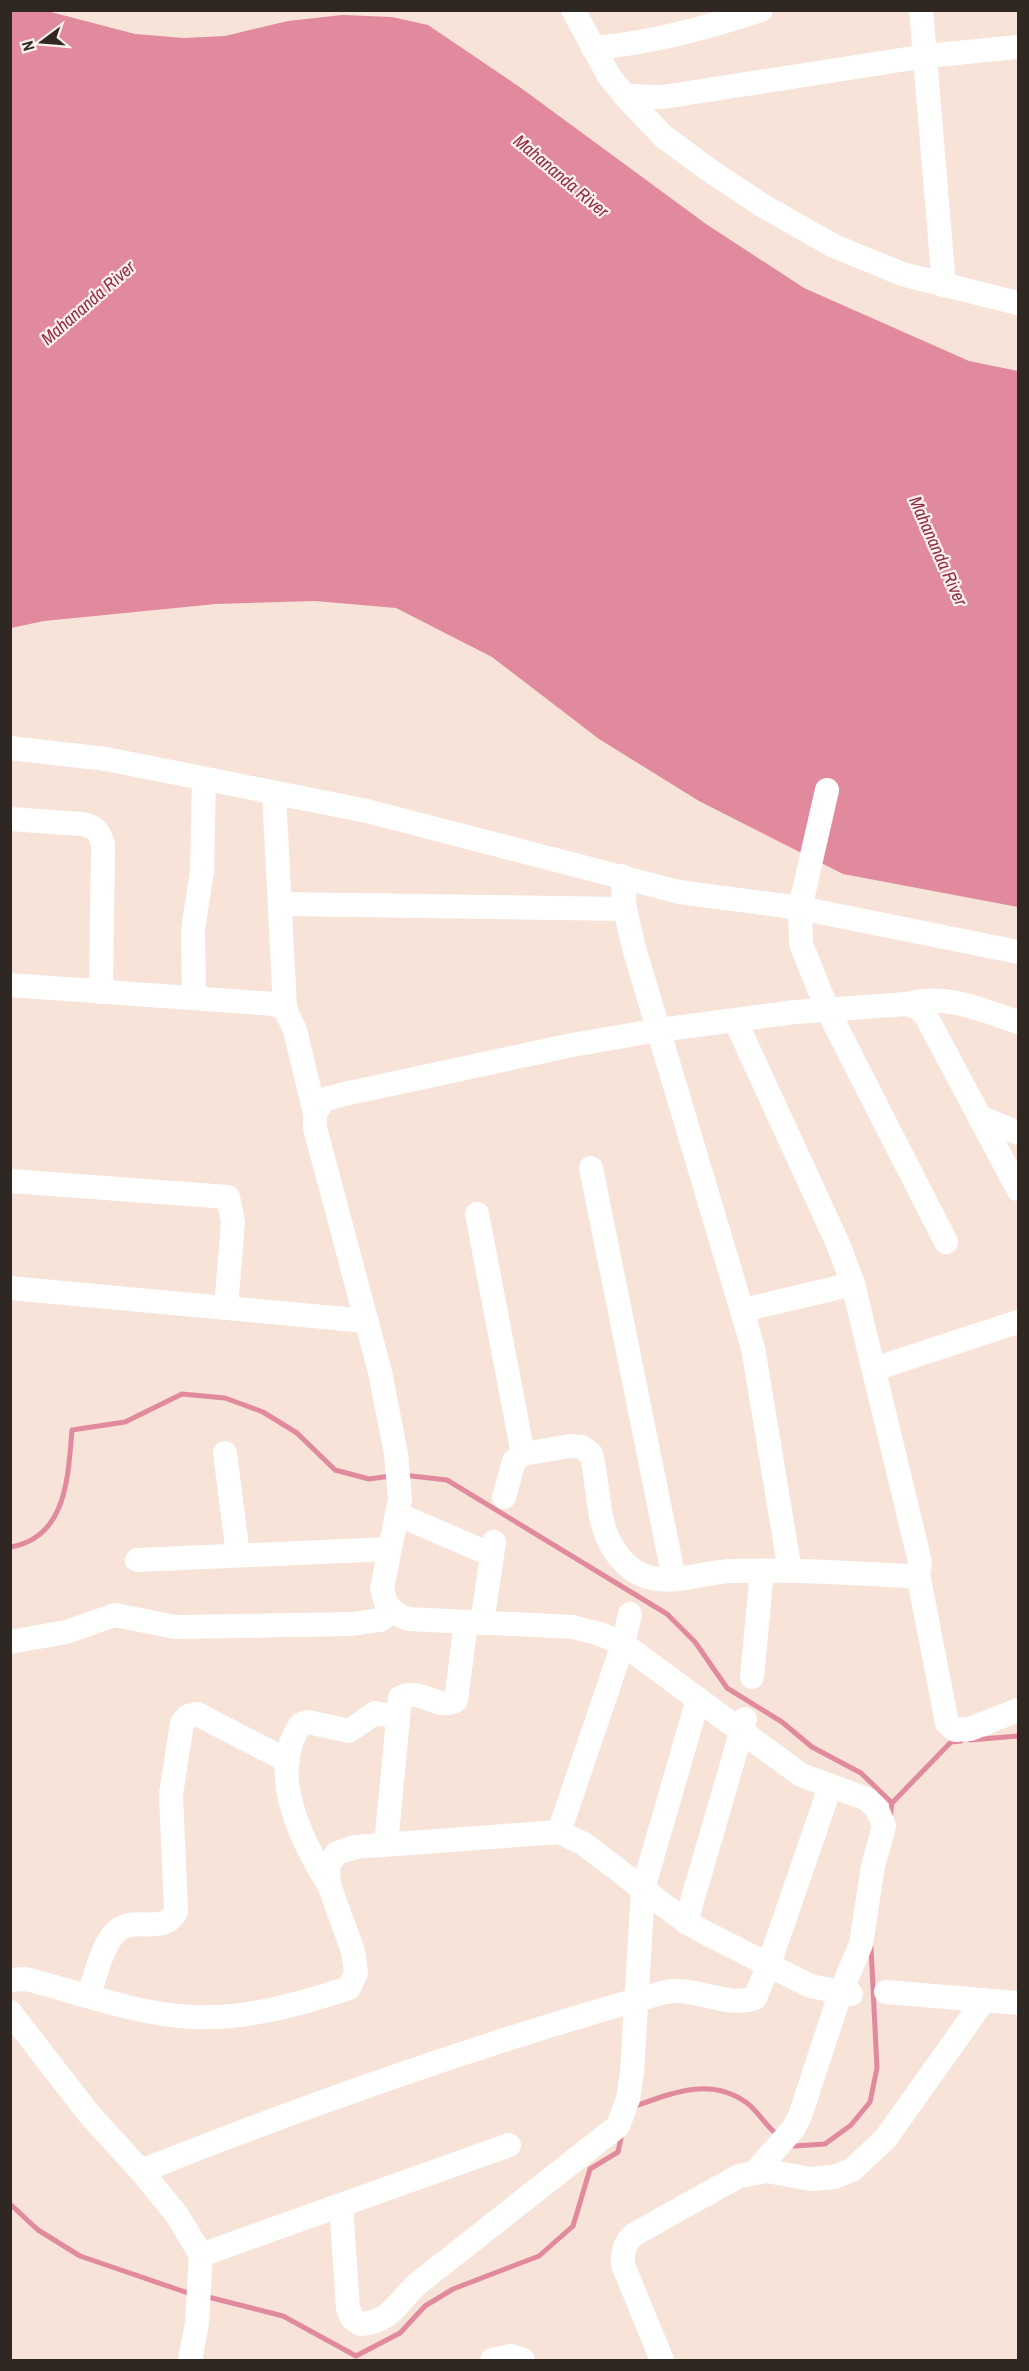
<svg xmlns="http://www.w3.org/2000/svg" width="1029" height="2371" font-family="'Archivo Narrow',sans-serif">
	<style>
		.water { fill: #e18a9e }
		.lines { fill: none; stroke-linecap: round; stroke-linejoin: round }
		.stream { stroke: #e18a9e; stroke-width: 5 }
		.minor { stroke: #fff; stroke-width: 24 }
		.labels { text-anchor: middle; stroke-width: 4.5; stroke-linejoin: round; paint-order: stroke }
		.water-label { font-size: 18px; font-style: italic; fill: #912b4c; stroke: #fef2eb }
	</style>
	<rect width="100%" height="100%" fill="#f7e3d7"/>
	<polygon class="water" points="10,11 47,11 135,34 184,38 225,36 288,21 342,15 392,17 428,25 521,88 706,224 804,288 969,361 1018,371 1018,907 843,874 699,801 599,739 492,657 396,608 315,601 216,604 44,621 11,628"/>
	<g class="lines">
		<g class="stream">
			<polyline points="403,1475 447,1480 667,1614 695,1642 727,1688 782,1722 812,1747 861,1773 892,1803"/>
			<path d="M10 1547C67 1538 68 1476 72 1430L125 1422 182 1394 225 1398 263 1412 297 1433 335 1470 369 1479 391 1476"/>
			<polyline points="970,1740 1018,1736"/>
			<polyline points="890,1817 892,1803 951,1742 961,1741"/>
			<path d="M633 2107C672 2093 710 2076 747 2103 759 2112 765 2126 779 2136"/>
			<polyline points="790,2143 794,2146 825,2144 851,2125 870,2102 877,2068 871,1947"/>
			<polyline points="10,2204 38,2230 80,2256 191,2294"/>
			<polyline points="204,2296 283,2316 356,2356 400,2333 425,2306 453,2289 539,2256 573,2226 590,2169 618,2152 622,2133"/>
		</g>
		<g class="minor">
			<polyline points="573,10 609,76 625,96 663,136 709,170 765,207 834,246 902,274 1018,303"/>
			<polyline points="921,10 944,286"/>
			<path d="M593 48C652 43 705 28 761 10"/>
			<polyline points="625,96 663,97 926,56 1018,47"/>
			<polyline points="10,748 106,759 367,811 679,892 800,908 1018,952"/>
			<polyline points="827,790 800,908 801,944 827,1009 946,1242"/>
			<polyline points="274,793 285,1009"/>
			<path d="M10 819 81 824C95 826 99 831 103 844L101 992"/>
			<polyline points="622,876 625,909 634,948 753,1348 790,1571"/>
			<polyline points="282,904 625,909"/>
			<polyline points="10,985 274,1004 285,1009 295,1030 315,1114"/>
			<polyline points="194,998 193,930 202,871 204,779"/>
			<path d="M907 1004C946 993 981 1010 1018 1022"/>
			<polyline points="980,1117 1018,1133"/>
			<polyline points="591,1168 674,1579"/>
			<polyline points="10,1181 228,1197 233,1222 226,1308"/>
			<polyline points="477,1214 523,1454"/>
			<polyline points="10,1288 367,1321"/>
			<polyline points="743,1310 853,1284"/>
			<polyline points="874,1369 1018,1322"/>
			<polyline points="225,1453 238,1555"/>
			<path d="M504 1497 514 1461 523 1454 570 1446 582 1447 591 1454C600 1487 595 1525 617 1554 627 1568 641 1577 658 1579 682 1582 707 1572 730 1571 790 1569 849 1573 908 1576L918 1574 920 1562 853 1284 838 1244 735 1020"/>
			<polyline points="397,1514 492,1555"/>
			<polyline points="137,1560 389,1549"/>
			<polyline points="918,1574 947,1723 955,1730 970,1729 1018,1710"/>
			<polyline points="482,1623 494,1542"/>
			<polyline points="10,1642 66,1632 115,1615 175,1627 353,1624 380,1620 391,1612"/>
			<polyline points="752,1677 762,1571"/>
			<polyline points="559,1832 623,1644 630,1614"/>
			<path d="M386 1845 400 1698C419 1686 438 1712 456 1700L466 1623"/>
			<path d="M329 1885C302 1842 266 1772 301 1724L308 1722 349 1731 375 1713 397 1717"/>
			<polyline points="686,1922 745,1719"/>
			<path d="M10 1980 26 1979C80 1993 136 2014 192 2017 244 2020 300 2004 349 1988L356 1973 353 1951 329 1885 328 1865 337 1853 355 1847 559 1832 584 1844 686 1922 702 1931 810 1986 851 1994"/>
			<polyline points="886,1992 1018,2003"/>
			<path d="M88 1996C96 1977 101 1945 117 1931 135 1915 162 1936 176 1912L171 1794 182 1723 188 1716 197 1714 288 1761"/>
			<polyline points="10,2012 89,2114 141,2171 177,2215 201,2255 197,2323 190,2360"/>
			<path d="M141 2171C312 2103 485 2042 661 1993 694 1984 724 2009 755 1998L768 1967 830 1787"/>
			<path d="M755 2172 793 2129 800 2116 840 1994 861 1944 873 1866 884 1826 877 1809 867 1799 801 1775 623 1644 600 1634 573 1627 408 1619C391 1612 385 1607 382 1588L400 1499 396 1454 380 1372 315 1128V1114L323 1100 340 1095 572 1045 659 1030 795 1012 907 1004 919 1008 927 1018 1018 1189"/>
			<path d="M341 2205 348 2308 352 2318 360 2324C389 2323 397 2304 416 2285L618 2126 628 2099 632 2072 643 1889 698 1699"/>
			<polyline points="201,2255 509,2145"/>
			<polyline points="492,2360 511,2356 523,2360"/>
			<path d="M662 2360 623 2265C622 2252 624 2245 633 2235L739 2176 767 2171 811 2179 834 2177 852 2170 886 2138 984 2000"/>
		</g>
	</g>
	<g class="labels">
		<g class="water-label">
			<text transform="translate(561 176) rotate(40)" y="6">Mahananda River</text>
			<text transform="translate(88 303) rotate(-41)" y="6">Mahananda River</text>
			<text transform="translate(938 551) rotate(66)" y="6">Mahananda River</text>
		</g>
	</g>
	<rect width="1029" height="2371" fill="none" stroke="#2e2722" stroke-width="24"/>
	<g transform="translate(42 42) rotate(254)" stroke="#fef2eb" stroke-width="4.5" paint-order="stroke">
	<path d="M0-4.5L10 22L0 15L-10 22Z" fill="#2e2722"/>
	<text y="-9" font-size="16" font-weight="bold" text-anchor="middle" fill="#2e2722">N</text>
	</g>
</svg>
